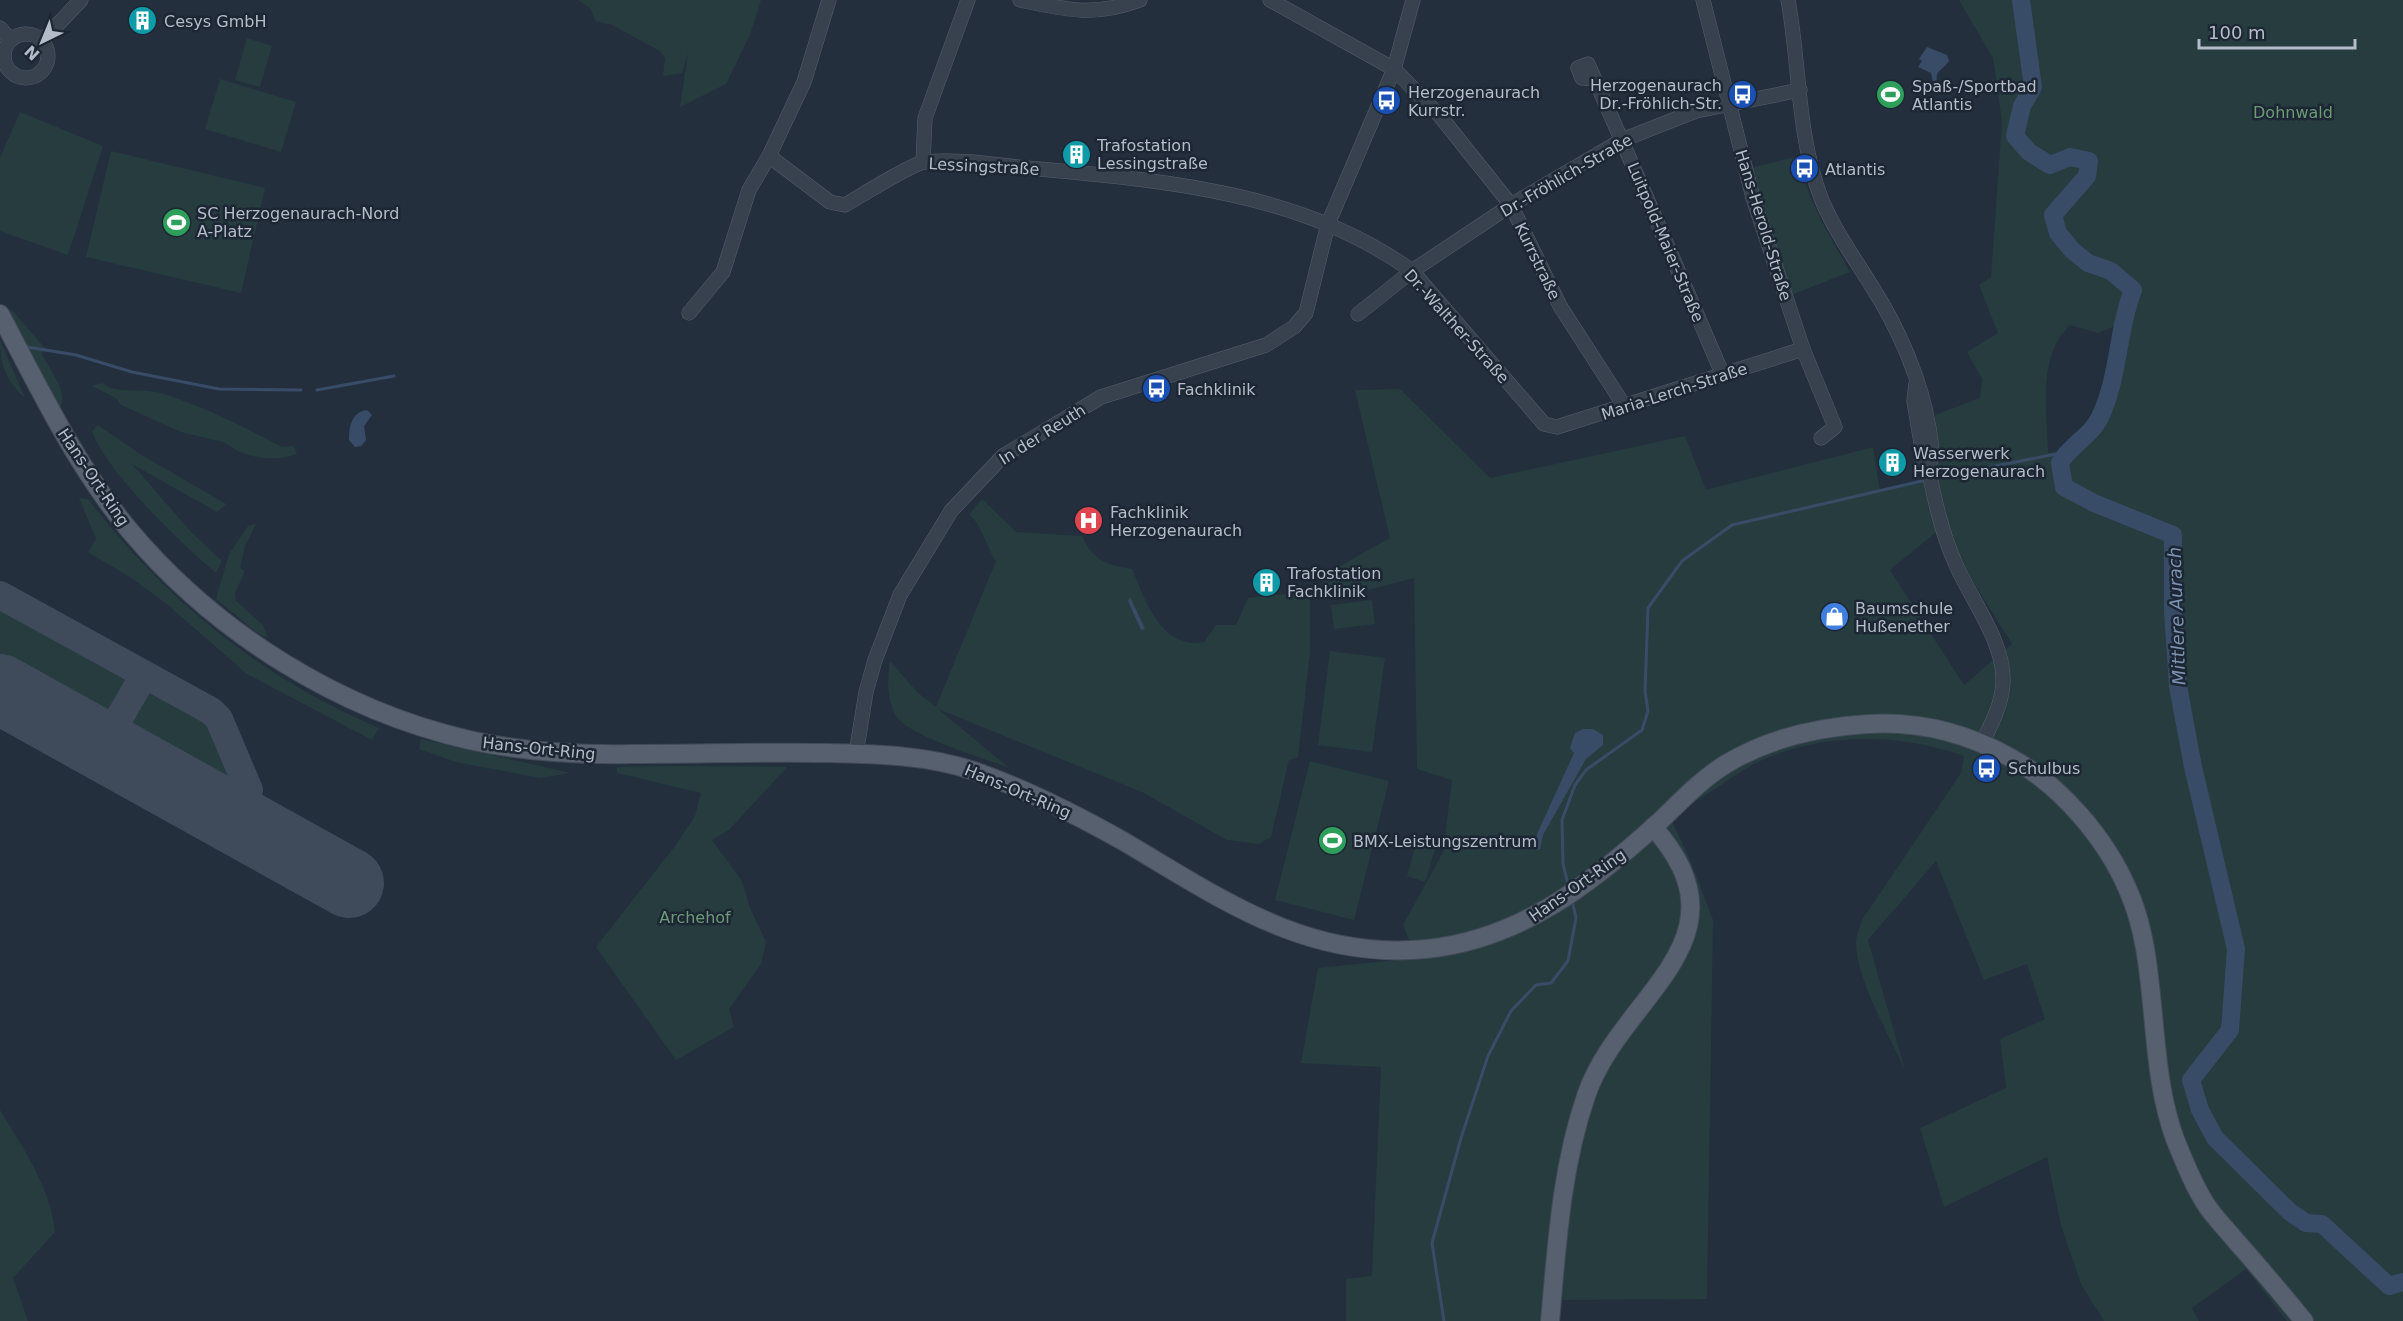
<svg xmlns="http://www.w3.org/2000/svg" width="2403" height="1321" font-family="'DejaVu Sans',sans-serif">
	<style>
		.green { fill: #263c3f; fill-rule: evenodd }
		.water { fill: #394c67 }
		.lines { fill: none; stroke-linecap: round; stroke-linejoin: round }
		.stream { stroke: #394c67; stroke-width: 3 }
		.river { stroke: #394c67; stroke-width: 18 }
		.taxiway { stroke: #3f4a5a; stroke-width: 28 }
		.runway { stroke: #3f4a5a; stroke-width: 70 }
		.minor-casing { stroke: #565f6c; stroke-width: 15 }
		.major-casing { stroke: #414a57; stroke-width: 20 }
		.minor { stroke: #38414e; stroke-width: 14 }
		.major { stroke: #56606e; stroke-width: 18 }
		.labels { text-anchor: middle; stroke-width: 5; stroke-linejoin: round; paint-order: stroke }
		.poi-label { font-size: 16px; fill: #b4bcc9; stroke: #1d2633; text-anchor: start }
		.park-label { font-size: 16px; fill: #6b9a76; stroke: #1d2633 }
		.street-label { font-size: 16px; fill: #b4bcc9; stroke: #1d2633 }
		.water-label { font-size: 18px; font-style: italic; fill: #7c92b1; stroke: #1d2633 }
	</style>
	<rect width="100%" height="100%" fill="#242f3e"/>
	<g class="green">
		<polygon points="578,0 761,0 750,35 726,84 680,107 688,53 682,73 663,76 665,58 660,51 612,25 595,21 591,9"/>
		<path d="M1959 0H2403V1321H2287L2246 1269 2192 1308 2199 1321H2104L2081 1284 2061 1225 2047 1157 1944 1207 1920 1128 2006 1088 2000 1039 2045 1019 2027 964 1984 980 1936 861 1868 940 1905 1070C1889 1034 1857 982 1856 943 1856 936 1860 927 1862 920L1961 773 1964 756C1898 733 1822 732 1758 762 1743 769 1729 780 1715 789 1701 799 1681 807 1673 823L1691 862 1713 920 1707 1299 1559 1300 1557 1321H1346V1279L1372 1276 1381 1067 1301 1063 1318 968 1416 958 1403 925 1443 852 1452 780 1417 769 1414 578 1332 599 1322 586 1324 575 1390 538 1355 390 1400 389 1490 478 1685 436 1706 490 1873 447 1880 492 1938 477 1935 415 1980 398 1982 379 1967 352 1998 333 1979 285 1991 277 2002 122 1993 58ZM2070 325 2098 333 2115 326C2127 345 2106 411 2092 428 2082 442 2064 450 2048 453 2047 412 2037 356 2070 325ZM1940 529 2012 644 1964 685 1890 570Z"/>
		<polygon points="247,38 272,46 260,87 235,80"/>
		<polygon points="220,79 296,102 281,152 205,129"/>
		<polygon points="20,112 103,146 68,255 0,231 0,158"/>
		<polygon points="111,151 265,188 241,293 86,257"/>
		<path d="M1799 156C1805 198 1830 236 1850 272L1791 295 1751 168Z"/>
		<path d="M6 310H12L45 348 42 354C49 369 69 392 60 408L55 403Z"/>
		<path d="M0 340 25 398C6 381 0 365 0 340Z"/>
		<path d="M102 383C120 396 140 386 164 394 205 407 244 427 282 447L294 446 297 454C276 462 244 459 226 443L181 432 121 405 116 398 92 386Z"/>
		<path d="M98 425 140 454 226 504 217 512 132 464 191 532 222 561 216 573C182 544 106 472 92 431Z"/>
		<path d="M79 498 88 499C166 600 261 678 379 728L372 740 247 674 168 605 133 579 88 552 96 539Z"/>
		<path d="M982 499 1016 532 1082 536C1094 561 1106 565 1132 569 1146 602 1162 650 1204 642L1216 625H1236L1248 598 1310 591V653L1298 757 1289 760 1271 837 1259 844 1227 840 1142 792 938 709 1008 767C984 759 907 735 896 716 887 700 887 679 890 661L918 693 936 707 996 561C986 547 982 525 969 514Z"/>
		<polygon points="256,524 245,546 240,568 245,571 235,593 236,601 263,625 268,638 256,632 216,599 229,554 248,526"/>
		<polygon points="0,600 122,668 128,687 121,706 105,717 95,718 85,716 0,670"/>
		<polygon points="1372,600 1375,624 1334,629 1331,605"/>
		<polygon points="1330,651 1385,658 1372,752 1318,745"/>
		<path d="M158 690 211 719 237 776 233 785C226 788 218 789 210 786 196 781 142 750 135 740 128 731 128 719 133 709 139 698 147 692 158 690Z"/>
		<polygon points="421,739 571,773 540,778 456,762 419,749"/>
		<polygon points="1310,761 1389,781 1354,920 1275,900"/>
		<polygon points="675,766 787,767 729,830 712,840 742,881 750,908 766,942 761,964 729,1009 734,1027 676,1060 596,947 675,846 695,816 701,793 617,773 617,767"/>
		<polygon points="1417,840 1436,846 1425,882 1407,876"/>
		<path d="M0 1110C23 1148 51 1188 55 1232L13 1278 28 1321H0Z"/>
	</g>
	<g class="water">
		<path d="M1927 47 1947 55 1949 61C1944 69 1935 70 1937 81L1933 82 1931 73 1918 67 1922 61 1919 59Z"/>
		<path d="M367 410 372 415 364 426 366 440 361 446 355 447 349 440C349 426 352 412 367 410Z"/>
		<polygon points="1130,597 1145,629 1141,630 1128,601"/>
		<polygon points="1583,729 1593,729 1603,735 1603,745 1586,759 1543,835 1540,849 1536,850 1537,834 1574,753 1570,748 1575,733"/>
	</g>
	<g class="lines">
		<g class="stream">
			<polyline points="27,347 76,355 132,372 219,389 301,390"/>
			<polyline points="317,390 394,376"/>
			<polyline points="1935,478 2066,452"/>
			<polyline points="1569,888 1563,864 1562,820 1575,785 1586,770 1642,730 1648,711 1645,691 1648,608 1682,561 1732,525 1926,480"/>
			<polyline points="1444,1321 1432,1243 1461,1138 1488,1056 1511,1011 1536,985 1551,983 1568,961 1576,918 1572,900"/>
		</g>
		<path class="river" d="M2021 0 2033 87 2022 106 2015 136 2029 152 2050 165 2070 157 2089 161 2087 176 2053 215 2058 233 2072 250 2088 263 2111 271 2133 290C2117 331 2120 372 2101 415 2092 436 2071 444 2060 463L2064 487 2094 503 2173 535V612L2178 686 2193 767 2236 949 2230 1030 2191 1080 2200 1110 2215 1138 2290 1212 2306 1223 2322 1224 2389 1286 2403 1282"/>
		<g class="taxiway">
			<polyline points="0,595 211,711 219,719 249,790 236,820"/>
			<polyline points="103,746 144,675"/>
		</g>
		<polyline class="runway" points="0,689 349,883"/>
		<defs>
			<g id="minor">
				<path d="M1020 0C1067 10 1094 17 1140 0"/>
				<polyline points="1270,0 1394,69 1440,116 1511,205 1560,306 1625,407"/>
				<polyline points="1703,0 1753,198 1803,349 1835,427 1821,438"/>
				<path d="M1788 0C1800 65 1797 136 1821 198 1834 230 1853 256 1871 285 1898 327 1921 379 1929 428 1931 442 1934 455 1928 468"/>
				<polyline points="0,28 11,40"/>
				<circle cx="26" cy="56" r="22"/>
				<polyline points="42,41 81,0"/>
				<path d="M1594 79 1582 78 1578 68 1588 64C1634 167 1678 270 1722 373"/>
				<path d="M769 156 830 202 845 205C859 197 913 163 925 162 961 158 1002 166 1039 169 1168 181 1304 193 1412 271L1544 424 1557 427 1803 349"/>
				<polyline points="923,162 925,118 968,0"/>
				<polyline points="689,313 723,272 749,190 769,156 804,82 829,0"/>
				<polyline points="1358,314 1412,271 1511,205 1622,140 1696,111 1800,90"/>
				<path d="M1916 384 1914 401 1924 461 1928 468C1935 501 1942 534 1956 565 1972 601 2005 643 2003 683 2002 704 1991 725 1982 743"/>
				<polyline points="856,754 866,692 875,660 900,595 951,511 1003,456 1101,397 1266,345 1294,327 1306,313 1328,224 1394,69 1413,0"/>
			</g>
			<g id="major">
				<path d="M0 314C39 388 76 466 130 531 216 633 339 710 469 740 522 752 578 755 632 754 697 754 762 752 826 753 876 754 927 755 974 771 1026 789 1075 814 1123 841 1220 898 1307 961 1426 949 1519 940 1591 884 1658 823 1680 802 1700 780 1726 764 1769 738 1818 727 1868 724 1918 721 1967 733 2011 758 2060 785 2106 838 2128 890 2140 917 2146 948 2149 977 2156 1032 2156 1087 2175 1139 2184 1161 2194 1187 2207 1206 2216 1219 2227 1230 2236 1241 2259 1267 2282 1294 2304 1321"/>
				<path d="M1550 1321C1557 1245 1561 1169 1586 1096 1620 995 1755 940 1653 827"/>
			</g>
		</defs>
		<use href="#minor" class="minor-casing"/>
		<use href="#major" class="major-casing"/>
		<use href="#minor" class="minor"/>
		<use href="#major" class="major"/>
	</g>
	<defs>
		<symbol id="building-disc" viewBox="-11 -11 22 22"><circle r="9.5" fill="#0f9aa8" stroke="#1d2633"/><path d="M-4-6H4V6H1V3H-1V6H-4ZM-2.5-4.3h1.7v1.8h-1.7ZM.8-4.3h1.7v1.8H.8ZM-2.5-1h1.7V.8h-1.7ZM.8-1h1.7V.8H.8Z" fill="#fff"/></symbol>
		<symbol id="bus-disc" viewBox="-11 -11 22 22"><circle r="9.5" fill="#1a4fb4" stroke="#1d2633"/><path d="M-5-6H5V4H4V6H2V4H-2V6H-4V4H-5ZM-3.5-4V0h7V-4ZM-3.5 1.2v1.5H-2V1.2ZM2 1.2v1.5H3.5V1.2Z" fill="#fff"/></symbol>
		<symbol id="stadium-disc" viewBox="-11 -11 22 22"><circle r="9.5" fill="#2e9e5b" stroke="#1d2633"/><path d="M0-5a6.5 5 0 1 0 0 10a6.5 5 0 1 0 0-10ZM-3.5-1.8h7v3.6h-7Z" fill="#fff"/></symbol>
		<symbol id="hospital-disc" viewBox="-11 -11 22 22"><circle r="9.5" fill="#e0444e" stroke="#1d2633"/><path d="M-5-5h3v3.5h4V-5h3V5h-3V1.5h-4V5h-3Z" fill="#fff"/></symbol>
		<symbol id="shop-disc" viewBox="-11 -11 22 22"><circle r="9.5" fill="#3f7fe0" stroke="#1d2633"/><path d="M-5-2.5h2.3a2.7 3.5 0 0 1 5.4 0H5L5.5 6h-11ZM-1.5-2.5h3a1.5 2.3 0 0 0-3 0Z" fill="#fff"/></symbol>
	</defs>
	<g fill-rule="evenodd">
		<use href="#building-disc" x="126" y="4" width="33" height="33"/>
		<use href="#bus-disc" x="1726" y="78" width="33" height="33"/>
		<use href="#stadium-disc" x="1874" y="78" width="33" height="33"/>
		<use href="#bus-disc" x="1370" y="84" width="33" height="33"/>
		<use href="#building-disc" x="1060" y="138" width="33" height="33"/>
		<use href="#bus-disc" x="1788" y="152" width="33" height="33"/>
		<use href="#stadium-disc" x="160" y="206" width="33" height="33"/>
		<use href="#bus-disc" x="1140" y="372" width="33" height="33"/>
		<use href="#building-disc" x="1876" y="446" width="33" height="33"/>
		<use href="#hospital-disc" x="1072" y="504" width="33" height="33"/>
		<use href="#building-disc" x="1250" y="566" width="33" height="33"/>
		<use href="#shop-disc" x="1818" y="600" width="33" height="33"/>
		<use href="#bus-disc" x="1970" y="752" width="33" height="33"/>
		<use href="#stadium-disc" x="1316" y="824" width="33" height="33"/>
	</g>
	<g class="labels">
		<g class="poi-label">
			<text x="164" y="27">Cesys GmbH</text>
			<text x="1722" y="91" text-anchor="end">Herzogenaurach<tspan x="1722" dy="18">Dr.-Fröhlich-Str.</tspan></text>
			<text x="1912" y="92">Spaß-/Sportbad<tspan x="1912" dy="18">Atlantis</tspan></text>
			<text x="1408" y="98">Herzogenaurach<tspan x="1408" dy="18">Kurrstr.</tspan></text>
			<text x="1097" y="151">Trafostation<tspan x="1097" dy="18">Lessingstraße</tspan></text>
			<text x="1825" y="175">Atlantis</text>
			<text x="197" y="219">SC Herzogenaurach-Nord<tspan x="197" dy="18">A-Platz</tspan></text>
			<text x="1177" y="395">Fachklinik</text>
			<text x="1913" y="459">Wasserwerk<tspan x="1913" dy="18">Herzogenaurach</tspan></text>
			<text x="1110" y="518">Fachklinik<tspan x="1110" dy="18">Herzogenaurach</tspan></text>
			<text x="1287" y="579">Trafostation<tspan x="1287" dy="18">Fachklinik</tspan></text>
			<text x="1855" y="614">Baumschule<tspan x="1855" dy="18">Hußenether</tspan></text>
			<text x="2008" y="774">Schulbus</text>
			<text x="1353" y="847">BMX-Leistungszentrum</text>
		</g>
		<g class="park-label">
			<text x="2293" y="118">Dohnwald</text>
			<text x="695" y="923">Archehof</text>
		</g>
		<g class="street-label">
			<text transform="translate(984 166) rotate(3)" y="6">Lessingstraße</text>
			<text transform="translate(1566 175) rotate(-30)" y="6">Dr.-Fröhlich-Straße</text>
			<text transform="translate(1764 225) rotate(73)" y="6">Hans-Herold-Straße</text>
			<text transform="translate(1666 242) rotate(67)" y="6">Luitpold-Maier-Straße</text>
			<text transform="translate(1538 261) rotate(64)" y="6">Kurrstraße</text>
			<text transform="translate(1457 326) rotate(48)" y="6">Dr.-Walther-Straße</text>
			<text transform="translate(1674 391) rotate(-18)" y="6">Maria-Lerch-Straße</text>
			<text transform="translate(1042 434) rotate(-32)" y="6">In der Reuth</text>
			<text transform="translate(94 477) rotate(56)" y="6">Hans-Ort-Ring</text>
			<text transform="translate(539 748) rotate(6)" y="6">Hans-Ort-Ring</text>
			<text transform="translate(1018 791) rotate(23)" y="6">Hans-Ort-Ring</text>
			<text transform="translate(1577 885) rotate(-35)" y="6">Hans-Ort-Ring</text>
		</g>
		<g class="water-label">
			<text transform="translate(2177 616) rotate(-92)" y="6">Mittlere Aurach</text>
		</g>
	</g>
	<g transform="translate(42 42) rotate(223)" stroke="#1d2633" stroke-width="4.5" paint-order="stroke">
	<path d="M0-4.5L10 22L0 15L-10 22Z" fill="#b4bcc9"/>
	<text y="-9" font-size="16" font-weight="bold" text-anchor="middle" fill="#b4bcc9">N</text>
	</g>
	<path d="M2199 39v9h156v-9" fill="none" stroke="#b4bcc9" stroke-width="3"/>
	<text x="2208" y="39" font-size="18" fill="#b4bcc9" stroke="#1d2633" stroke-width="4.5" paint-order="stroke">100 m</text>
</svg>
